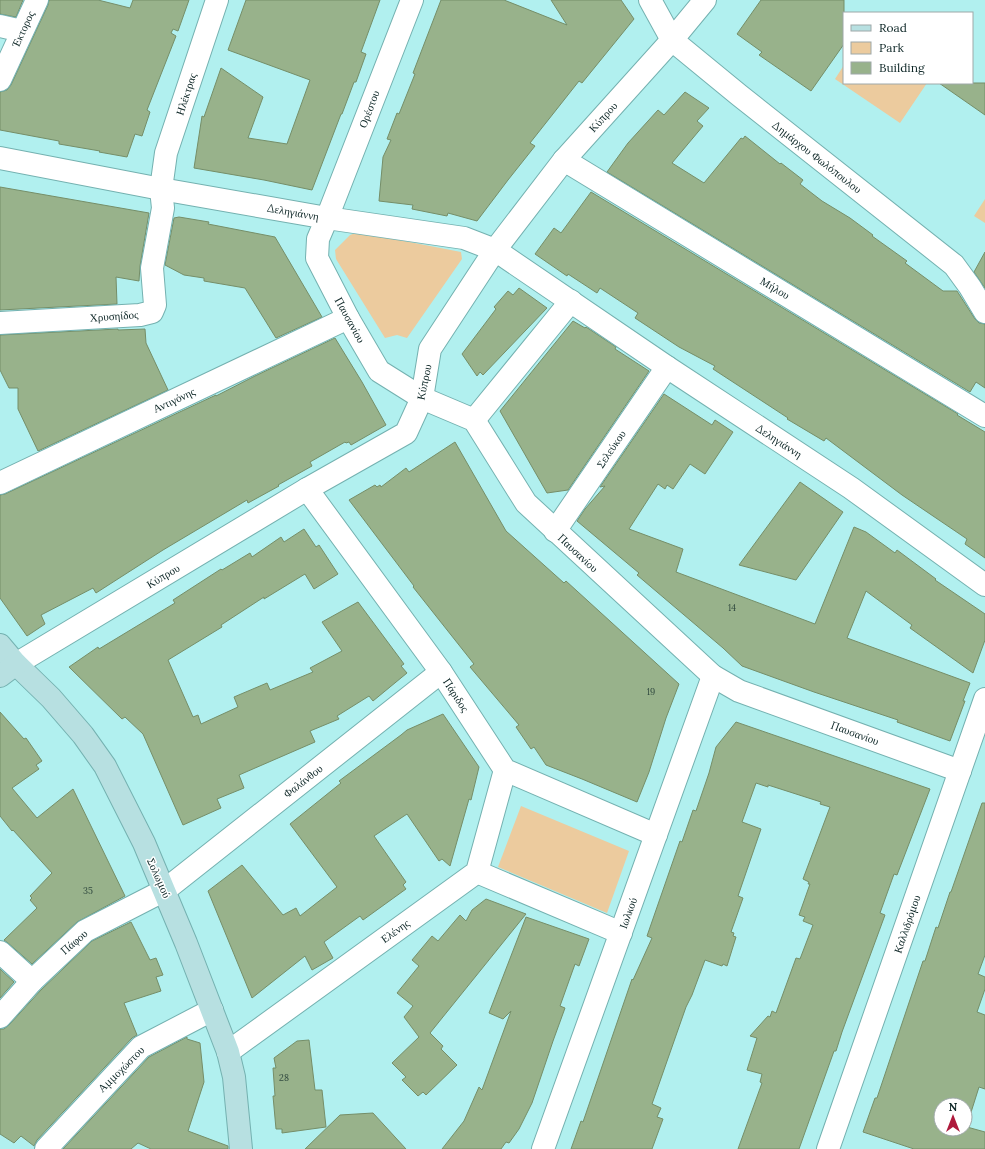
<svg xmlns="http://www.w3.org/2000/svg" width="985" height="1149" font-family="Lora,serif">
	<style>
		.green { fill: #eccb9e }
		.building { fill: #98b28b; stroke: #758e68; fill-rule: evenodd }
		.lines { fill: none; stroke-linecap: round; stroke-linejoin: round }
		.street-casing { stroke: #74b1b0; stroke-width: 24 }
		.secondary-casing { stroke: #74b1b0; stroke-width: 24 }
		.street { stroke: #fff; stroke-width: 22 }
		.secondary { stroke: #b7e0e1; stroke-width: 22 }
		.labels { text-anchor: middle; stroke-width: 3; stroke-linejoin: round; paint-order: stroke }
		.number-label { font-size: 9px; fill: #30493f }
		.street-label { font-size: 11px; fill: #0d2626; stroke: #fff }
	</style>
	<rect width="100%" height="100%" fill="#b1f0ef"/>
	<g class="green">
		<polygon points="844,65 844,83 927,83 900,123 835,79"/>
		<polygon points="985,199 985,223 974,216"/>
		<polygon points="358,232 461,252 462,259 407,338 397,335 385,338 336,259 335,250 350,235"/>
		<polygon points="521,806 629,851 607,913 498,867"/>
	</g>
	<g class="building">
		<polygon points="0,0 23,0 16,17 0,14"/>
		<polygon points="49,0 98,0 130,8 133,0 189,0 178,31 173,29 171,33 176,36 147,110 150,112 142,136 135,134 127,157 99,152 100,151 59,144 59,141 0,130 0,92 7,90 11,85 48,5"/>
		<polygon points="246,0 380,0 361,52 366,54 356,82 354,82 342,114 341,114 312,190 264,180 194,168 202,116 204,117 221,68 263,97 248,138 287,144 310,80 228,50"/>
		<polygon points="441,0 504,0 567,25 551,0 621,0 634,19 582,83 579,81 530,143 535,146 508,180 477,221 448,213 447,216 412,209 413,205 379,201 383,157 391,140 387,139 397,113 399,114 415,74 413,73"/>
		<polygon points="761,0 844,0 844,44 811,91 759,55 762,52 737,34"/>
		<polygon points="939,83 985,83 985,115"/>
		<polygon points="685,92 709,108 697,121 703,126 672,163 704,183 741,138 743,139 745,136 780,164 781,163 803,180 800,184 822,201 850,218 873,235 872,236 907,261 905,263 943,291 957,291 975,319 979,323 985,324 985,388 976,382 970,392 607,172 628,143 658,110 664,115"/>
		<polygon points="0,187 149,213 140,266 139,281 116,277 117,304 0,310"/>
		<polygon points="591,192 958,414 957,415 985,432 985,558 965,544 967,539 902,495 826,438 824,441 787,419 788,418 713,369 715,366 679,347 635,318 638,313 600,288 597,293 568,274 567,276 535,254 554,228 561,233"/>
		<polygon points="179,217 209,222 208,224 275,237 322,317 276,338 245,288 204,281 204,278 184,275 165,265 174,218"/>
		<polygon points="985,252 985,288 974,272"/>
		<polygon points="519,288 547,308 483,375 480,372 477,376 462,354 496,309 494,307 508,291 513,295"/>
		<polygon points="573,321 585,328 586,327 616,347 615,349 649,371 568,490 547,493 500,411"/>
		<polygon points="118,329 118,330 145,329 146,343 168,390 38,451 18,409 18,388 9,388 0,370 0,335"/>
		<polygon points="335,338 362,382 386,425 351,445 349,442 346,443 345,442 310,462 312,466 278,485 279,486 248,503 247,500 163,550 96,593 93,588 41,615 45,624 27,636 0,598 0,495 5,494 216,395 216,396 255,376"/>
		<polygon points="664,394 712,425 715,420 733,432 705,474 690,464 673,489 667,485 665,489 658,484 629,529 683,549 676,572 815,624 854,527 866,532 895,553 897,550 936,579 935,580 985,614 985,640 973,673 910,628 912,625 866,591 847,638 970,683 963,701 965,701 950,741 897,722 898,720 814,692 742,666 723,648 637,575 639,573 577,521 585,509 605,486 600,487"/>
		<polygon points="455,442 506,531 564,583 566,581 679,684 666,718 649,772 637,802 582,779 546,765 534,747 531,749 516,727 519,725 470,667 474,664 413,587 414,586 349,500 375,485 377,487 380,485 381,487 406,468 409,472"/>
		<polygon points="800,482 843,512 796,580 739,565"/>
		<polygon points="304,529 316,547 319,545 338,574 314,589 305,574 264,599 264,597 221,625 222,627 168,660 193,717 198,715 201,724 238,707 234,697 267,683 270,690 313,672 310,668 342,651 322,622 358,602 404,664 401,666 407,673 373,701 369,696 337,716 339,719 310,731 315,742 239,775 244,788 217,799 221,808 183,825 143,734 125,717 122,719 69,667 98,647 99,649 175,603 173,600 221,569 222,570 250,553 252,557 281,537 284,542"/>
		<polygon points="0,712 24,739 26,738 42,761 36,765 39,769 12,788 37,818 73,789 125,896 77,922 32,964 8,943 4,940 37,908 30,900 32,898 30,896 52,873 13,830 12,831 0,816"/>
		<polygon points="443,714 479,767 471,800 469,799 450,866 442,859 439,861 407,814 374,836 406,882 403,885 406,889 363,920 360,916 324,942 333,958 312,970 305,956 252,998 208,891 242,865 283,915 296,908 300,916 337,887 290,824 341,783 339,781 401,735 407,730"/>
		<polygon points="736,722 930,789 897,875 894,874 880,913 885,915 842,1032 836,1051 834,1051 799,1149 738,1149 762,1083 760,1082 762,1074 747,1070 757,1038 750,1036 768,1016 770,1017 772,1011 776,1013 796,958 800,959 813,925 803,921 805,917 799,915 810,884 808,884 809,882 803,879 830,807 820,804 821,802 768,785 768,787 756,783 742,822 761,829 738,896 743,898 731,932 734,933 733,936 736,937 727,966 723,964 722,966 705,960 692,995 686,1007 652,1104 661,1108 657,1117 663,1119 652,1149 571,1149 581,1121 583,1122 632,979 633,980 652,938 647,936 680,841 682,842 693,810 696,811 709,773 716,747"/>
		<path d="M982 803H985V955L978 974 985 977V989L977 1012 985 1015V1089L979 1087 967 1125H968L967 1127 985 1132V1149H914L863 1132 875 1098H877L923 961H925L936 927 938 928 950 892H951ZM941 1105H965V1129H941Z"/>
		<polygon points="486,899 526,914 430,1033 443,1046 441,1049 457,1065 426,1095 423,1092 418,1096 402,1080 406,1077 392,1063 419,1037 404,1017 413,1006 397,993 419,966 412,960 432,936 438,941 460,915 466,921 472,910"/>
		<polygon points="526,917 589,939 579,966 575,964 560,1006 565,1008 553,1041 532,1103 519,1129 509,1143 506,1142 501,1149 442,1149 464,1121 479,1087 482,1090 511,1011 503,1019 489,1013"/>
		<polygon points="131,922 150,960 156,958 163,975 156,977 161,991 124,1003 137,1035 132,1038 37,1140 34,1146 21,1136 14,1143 0,1134 0,1029 4,1029 9,1025 41,990 92,941"/>
		<polygon points="0,969 14,982 0,998"/>
		<polygon points="187,1037 187,1039 200,1043 204,1082 188,1131 228,1146 228,1149 151,1149 138,1143 131,1149 63,1149 149,1057"/>
		<polygon points="309,1040 315,1090 322,1090 326,1127 282,1133 282,1129 276,1129 273,1096 275,1096 273,1068 276,1068 274,1058 297,1041"/>
		<polygon points="373,1113 406,1149 305,1149 340,1115"/>
	</g>
	<g class="lines">
		<defs>
			<g id="street">
				<polyline points="412,0 327,218 318,239 317,258 348,318 379,371 422,398 474,420 526,503 713,676 739,691 960,771"/>
				<polyline points="650,0 672,40 739,95 954,265 970,287 985,312"/>
				<polyline points="0,26 22,31"/>
				<polyline points="0,80 37,0"/>
				<polyline points="0,158 161,189 327,218 464,238 495,250 667,367 851,488 985,585"/>
				<polyline points="564,160 985,416"/>
				<polyline points="0,323 140,315 152,312 155,305 152,268 163,208 161,189 166,153 217,0"/>
				<polyline points="474,420 571,301"/>
				<polyline points="0,483 348,318"/>
				<polyline points="307,489 441,672 505,770 656,835"/>
				<polyline points="555,531 667,367"/>
				<polyline points="16,664 307,489 406,433 422,398 430,349 495,250 564,160 672,40 705,0"/>
				<polyline points="477,872 621,933"/>
				<polyline points="0,952 32,981"/>
				<polyline points="0,1017 32,981 85,931 165,890 441,672"/>
				<polyline points="228,1052 477,872 505,770"/>
				<polyline points="46,1149 141,1047 212,1010"/>
				<polyline points="543,1149 713,676"/>
				<polyline points="828,1149 985,699"/>
			</g>
			<g id="secondary">
				<polyline points="0,645 16,664 51,698 83,735 105,766 144,843 186,943 228,1052 234,1077 241,1149"/>
				<polyline points="0,676 16,664"/>
			</g>
		</defs>
		<use href="#street" class="street-casing"/>
		<use href="#secondary" class="secondary-casing"/>
		<use href="#street" class="street"/>
		<use href="#secondary" class="secondary"/>
	</g>
	<g class="labels">
		<g class="number-label">
			<text x="732" y="611">14</text>
			<text x="651" y="695">19</text>
			<text x="88" y="894">35</text>
			<text x="284" y="1081">28</text>
		</g>
		<g class="street-label">
			<text transform="translate(23 29) rotate(-65)" y="4">Έκτορος</text>
			<text transform="translate(186 94) rotate(-72)" y="4">Ηλέκτρας</text>
			<text transform="translate(369 109) rotate(-69)" y="4">Ορέστου</text>
			<text transform="translate(603 117) rotate(-48)" y="4">Κύπρου</text>
			<text transform="translate(817 157) rotate(38)" y="4">Δημάρχου Φωλόπουλου</text>
			<text transform="translate(293 212) rotate(10)" y="4">Δεληγιάννη</text>
			<text transform="translate(775 288) rotate(31)" y="4">Μήλου</text>
			<text transform="translate(114 316) rotate(-4)" y="4">Χρυσηίδος</text>
			<text transform="translate(350 320) rotate(61)" y="4">Παυσανίου</text>
			<text transform="translate(424 382) rotate(-78)" y="4">Κύπρου</text>
			<text transform="translate(174 400) rotate(-25)" y="4">Αντιγόνης</text>
			<text transform="translate(779 441) rotate(33)" y="4">Δεληγιάννη</text>
			<text transform="translate(611 449) rotate(-56)" y="4">Σελεύκου</text>
			<text transform="translate(578 553) rotate(43)" y="4">Παυσανίου</text>
			<text transform="translate(163 576) rotate(-31)" y="4">Κύπρου</text>
			<text transform="translate(456 695) rotate(57)" y="4">Πάριδος</text>
			<text transform="translate(855 733) rotate(20)" y="4">Παυσανίου</text>
			<text transform="translate(303 781) rotate(-38)" y="4">Φαλάνθου</text>
			<text transform="translate(159 878) rotate(66)" y="4">Σολωμού</text>
			<text transform="translate(628 913) rotate(-70)" y="4">Ιωλκού</text>
			<text transform="translate(907 924) rotate(-71)" y="4">Καλλιδρόμου</text>
			<text transform="translate(395 931) rotate(-36)" y="4">Ελένης</text>
			<text transform="translate(74 942) rotate(-41)" y="4">Πάφου</text>
			<text transform="translate(121 1069) rotate(-45)" y="4">Αμμοχώστου</text>
		</g>
	</g>
	<rect x="843" y="12" width="130" height="72" fill="#ffffff" stroke="#9ea8a8"/>
	<rect x="851" y="25" width="20" height="6" fill="#b7e0e1" stroke="#9ea8a8"/>
	<text x="879" y="32" font-size="12" fill="#0d2626">Road</text>
	<rect x="851" y="42" width="20" height="12" fill="#eccb9e" stroke="#9ea8a8"/>
	<text x="879" y="52" font-size="12" fill="#0d2626">Park</text>
	<rect x="851" y="62" width="20" height="12" fill="#98b28b" stroke="#9ea8a8"/>
	<text x="879" y="72" font-size="12" fill="#0d2626">Building</text>
	<g transform="translate(953 1117)"><circle r="19" fill="#ffffff" stroke="#9ea8a8"/>
	<path d="M0-3L7 15L0 10L-7 15Z" fill="#ae1a3c"/>
	<text y="-6" font-size="11" font-weight="bold" text-anchor="middle" fill="#0d2626">N</text>
	</g>
</svg>
